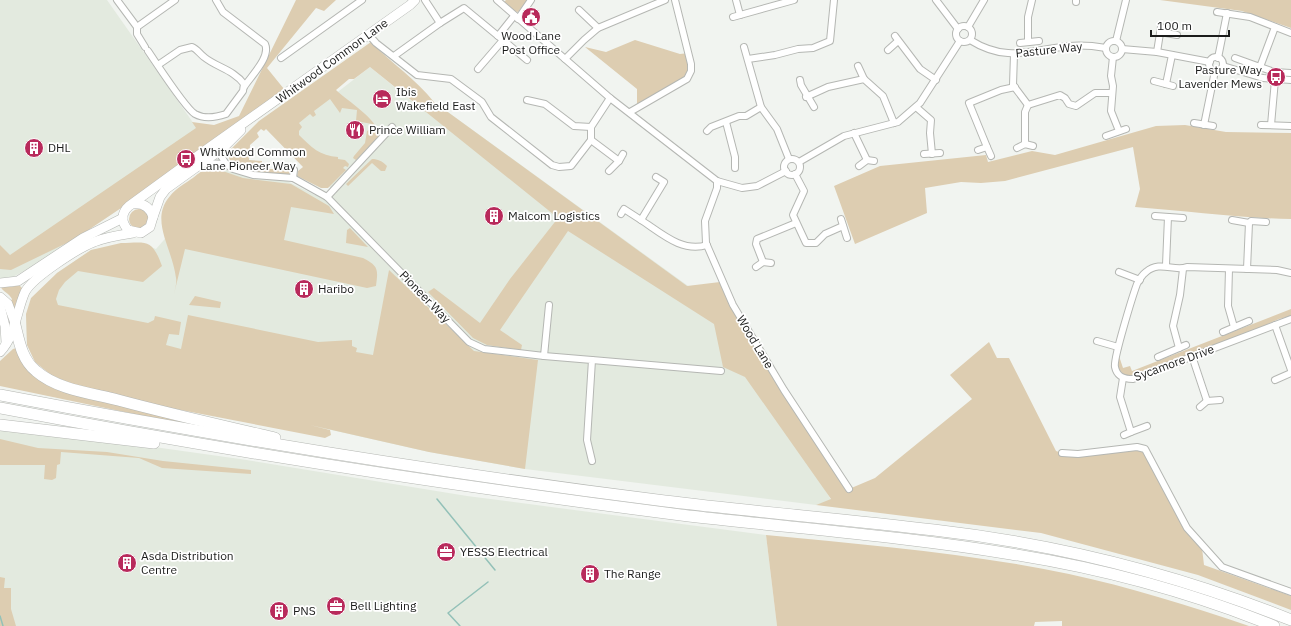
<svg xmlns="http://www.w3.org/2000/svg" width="1291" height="626" font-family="'IBM Plex Sans',sans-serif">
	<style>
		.built { fill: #e3eadf }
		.green { fill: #ddcdb1 }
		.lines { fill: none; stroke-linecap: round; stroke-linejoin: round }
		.stream { stroke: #93c1b8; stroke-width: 1.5 }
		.minor-casing { stroke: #b5b7b3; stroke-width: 8 }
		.primary-casing { stroke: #b5b7b3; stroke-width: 10 }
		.motorway-casing { stroke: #b5b7b3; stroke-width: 12 }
		.minor { stroke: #fff; stroke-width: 6 }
		.primary { stroke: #fff; stroke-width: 9 }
		.motorway { stroke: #fff; stroke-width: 11 }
		.labels { text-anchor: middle; stroke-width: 3.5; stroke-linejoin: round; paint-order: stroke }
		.poi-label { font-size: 12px; fill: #1b1c1b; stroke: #fff; text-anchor: start }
		.street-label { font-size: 12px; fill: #1b1c1b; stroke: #fff }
	</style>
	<rect width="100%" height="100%" fill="#f1f4f0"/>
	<g class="built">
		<polygon points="0,0 107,0 208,144 124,206 30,268 11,278 0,278"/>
		<polygon points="370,67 424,111 434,102 720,309 831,500 816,505 525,469 429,452 212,403 27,345 26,314 57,273 91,250 141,243 156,249 184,217 198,215 219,168 277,176 315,195 336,194 282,135"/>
		<polygon points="0,429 104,440 240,459 467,496 766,535 777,626 0,626"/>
	</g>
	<g class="green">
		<polygon points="296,0 336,0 324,11 316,8 267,68 284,89 124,206 75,239 11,270 0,269 0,245 10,255 196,128 192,122 214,125 239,116"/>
		<polygon points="506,0 527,0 518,12 513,11 504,2"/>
		<polygon points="1160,0 1291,0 1291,28 1242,11"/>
		<polygon points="635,40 680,54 689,53 689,75 637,107 637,89 585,47 606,52"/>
		<path d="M371 42C391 63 416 79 434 102L687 286 720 282 849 489 875 478 972 399 950 375 989 342 997 358H1009L1056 451 1062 453 1145 449 1185 524 1202 548 1204 565 1291 596V610L1198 575 1041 533 816 505 831 499 745 377 723 367 714 324 568 231 500 330 522 345 521 350 487 345 473 338 428 292 434 288 480 323 510 279 558 218 370 67 354 79H349L336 90C350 103 375 117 380 135L356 160 353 158 354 156 365 143 367 131 372 128V124L356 121 357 110 342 108 340 113 330 99 314 111 316 115 313 117 310 114 299 123 302 127 299 131V135C311 147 320 156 338 157V159L345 160 349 164 348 167 345 166 343 168 346 170 328 188H321L297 176 298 171 303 167 266 129 264 131 261 129 257 133 259 137 250 145 249 160 262 161V169H280V165L287 171 290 168 291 177C275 174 223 174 229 151L259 121Z"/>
		<path d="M1185 125 1226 132 1291 133V219C1239 218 1187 211 1135 207L1140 189 1133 147 1005 181 981 183 961 182 925 188 927 213 855 244 834 186 880 166 986 155 988 162 1032 151 1055 155 1156 126Z"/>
		<path d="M372 159C378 159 382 161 387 166L385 171H381L372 163 348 186 346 184Z"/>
		<path d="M211 167 243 178 291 184 329 206 334 214 291 207 284 240 363 258C379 266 378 270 376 286L367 288 185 249 174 294C175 289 177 283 176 278 171 240 140 211 187 182 198 175 198 172 211 167Z"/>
		<circle cx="139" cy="219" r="10"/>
		<polygon points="350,228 368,247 346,243 347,230"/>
		<path d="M121 243C148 242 152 239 162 266L143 282 78 271 65 282 59 290 56 299 58 305 148 323 154 320 155 316 181 322 179 335 169 334 166 345 181 349 188 315 318 342 352 340V346L357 348 356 352 373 355 389 270 474 351 538 360 525 469 429 452 310 425 330 430 331 435 325 438 160 406 70 383 51 375 35 362 27 345 26 314 31 298 57 273 91 250Z"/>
		<path d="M19 285 23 289 14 309 10 303 12 299C9 293 3 292 0 286L11 287Z"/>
		<polygon points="195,296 221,302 220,308 189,305"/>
		<polygon points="1291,309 1291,316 1279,319 1246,334 1129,377 1124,375 1117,367 1118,353 1123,368 1130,366 1132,371"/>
		<polygon points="16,348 39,378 211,430 0,386 0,361 13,349"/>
		<polygon points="0,439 38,448 107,452 163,461 251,470 251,474 162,468 139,458 61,452 60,464 57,465 56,478 52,480 44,479 45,465 0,465"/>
		<path d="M766 535C867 545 969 553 1069 574 1130 587 1190 606 1249 626H1062V621L1035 622 1034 626H777Z"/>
		<polygon points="0,577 5,578 4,588 11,588 11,609 16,626 0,626"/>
	</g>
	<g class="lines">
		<g class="stream">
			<polyline points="437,499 495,570"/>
			<polyline points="0,616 3,626"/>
			<polyline points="460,626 448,613 488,582"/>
		</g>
		<defs>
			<g id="minor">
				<polyline points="117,0 137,27"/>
				<path d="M216 0 223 12 265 44C271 57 251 76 244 87"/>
				<polyline points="497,0 610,98 717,181 742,188 757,186 786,171"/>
				<polyline points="736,0 740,15"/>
				<polyline points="936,0 958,29"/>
				<polyline points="1076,2 1076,0"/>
				<polyline points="579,10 598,28"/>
				<polyline points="1217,12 1250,17 1291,33"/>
				<polyline points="733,17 794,0"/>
				<polyline points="518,19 531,0"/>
				<polyline points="440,23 464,8 498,36 514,16"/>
				<circle cx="964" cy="34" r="8"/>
				<polyline points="968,27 984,0"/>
				<polyline points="1160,32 1177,35"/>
				<polyline points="369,35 376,43 417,75 451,79 482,102 491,117 552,165 559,167 571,166 591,140 591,127 610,98"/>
				<polyline points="895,36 920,69 936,80"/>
				<polyline points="503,40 527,60"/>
				<path d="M970 40C1007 63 1030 50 1069 46 1081 45 1094 46 1106 48"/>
				<circle cx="1114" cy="49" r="8"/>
				<polyline points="1116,41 1126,0"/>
				<polyline points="1028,42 1028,17 1032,0"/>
				<polyline points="1020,43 1039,41"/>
				<polyline points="145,47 137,34 137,27 175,0"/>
				<polyline points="744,47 761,107 777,129 789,159"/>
				<polyline points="1122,49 1157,52 1210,62"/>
				<polyline points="888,50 898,41"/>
				<path d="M148 51C157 64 185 108 195 114 204 119 217 117 226 114L243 91 244 84C234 70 216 67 204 57 200 54 197 49 192 47L180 50 158 65"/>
				<polyline points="1157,52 1161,27"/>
				<polyline points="1014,54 1013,85 1028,105"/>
				<polyline points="394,56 440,23 425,0"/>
				<polyline points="1113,57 1111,76 1113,86 1111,111 1119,131"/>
				<circle cx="1216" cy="64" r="7"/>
				<polyline points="281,58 362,0"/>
				<polyline points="1218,58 1227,13"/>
				<polyline points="1235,58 1260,67 1275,27"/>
				<polyline points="565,59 584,40 598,28 665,0"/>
				<polyline points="748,59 775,55 798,49 813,48 830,41 834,0"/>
				<polyline points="858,66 864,79"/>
				<polyline points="1223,66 1263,78 1291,80"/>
				<polyline points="1260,67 1274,72 1291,73"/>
				<polyline points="478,69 503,40 498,36"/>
				<polyline points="800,80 801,85 814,107"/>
				<polyline points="1154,81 1173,86"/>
				<polyline points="1166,84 1172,55"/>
				<polyline points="806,97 828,87 864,79 883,96 894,123"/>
				<polyline points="527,100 545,104 574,126 591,127"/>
				<polyline points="1028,105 1060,95 1065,98 1069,104 1076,106 1095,93 1112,93"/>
				<polyline points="916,107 931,120 930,133 932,154"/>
				<polyline points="630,112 687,79 691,71 691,64 675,0"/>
				<polyline points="726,122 735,157 735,168"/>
				<polyline points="1194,123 1213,126"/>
				<polyline points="1204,125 1215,71"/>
				<polyline points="1261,125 1291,126"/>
				<polyline points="1271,125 1275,80"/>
				<polyline points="707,131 711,127 739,116 746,116 761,107"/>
				<polyline points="854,133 867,160"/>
				<polyline points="1106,136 1126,129"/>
				<polyline points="591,140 619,161 609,171"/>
				<polyline points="1025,144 1025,112 1028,105"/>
				<polyline points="987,147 991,156"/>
				<polyline points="1017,148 1025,144 1033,146"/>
				<polyline points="216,150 218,151 226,164 233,169 253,175 293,178 294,170"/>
				<polyline points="978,150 987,147 969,103 1001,90 1015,87"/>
				<polyline points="924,154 940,153"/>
				<circle cx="792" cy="167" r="8"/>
				<polyline points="619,161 623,154"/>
				<polyline points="799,162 844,136 898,122 920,103 960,41"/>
				<polyline points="204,163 226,164"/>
				<polyline points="859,166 867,160 874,161"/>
				<polyline points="795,174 804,191 793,215 806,243 816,243 825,234 843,226"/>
				<polyline points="293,178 327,197 392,127"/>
				<polyline points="717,181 717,188 705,221 706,243 733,305 784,390 849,489"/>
				<polyline points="327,197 469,342 484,349 544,356 549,305"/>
				<polyline points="621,214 624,209 641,220 664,182 656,177"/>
				<polyline points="1155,216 1183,218"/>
				<polyline points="841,219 847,238"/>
				<path d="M641 220C661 233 682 253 707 245"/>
				<polyline points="1232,220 1249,223"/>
				<polyline points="763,262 756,244 757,239 796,223"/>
				<polyline points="1166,265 1168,217"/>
				<polyline points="756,267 763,262 771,263"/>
				<polyline points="1229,269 1228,306 1234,327"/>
				<polyline points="1247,269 1249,223 1251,221 1266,222"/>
				<polyline points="1119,272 1140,280"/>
				<path d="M1291 273 1277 270 1187 267C1174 272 1160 260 1146 272 1142 275 1139 280 1137 284 1133 295 1113 359 1115 367 1117 377 1124 379 1133 379L1291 319"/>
				<polyline points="1275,325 1291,370"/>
				<polyline points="1223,332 1249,321"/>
				<polyline points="1097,341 1118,347"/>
				<polyline points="1179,348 1173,326 1180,295 1183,269"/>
				<polyline points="544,356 592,360 587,440 592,461"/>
				<polyline points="1192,356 1207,401"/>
				<polyline points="1158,357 1186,345"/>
				<polyline points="592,360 721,371"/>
				<polyline points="1123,378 1120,397 1131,432 1124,435"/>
				<polyline points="1275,380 1291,373"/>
				<polyline points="1200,407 1207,401 1220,400"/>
				<polyline points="1131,432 1147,426"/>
				<polyline points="1062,453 1078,454 1137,447 1145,449 1187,528 1222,567 1291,592"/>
			</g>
			<g id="primary">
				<path d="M133 204C143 203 150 207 153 217L150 227 141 233 128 230C121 222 121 213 129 206L210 147 410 5 415 0"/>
				<polyline points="153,217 160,197 166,189 223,148 241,130"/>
				<polyline points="0,283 18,281 83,238 123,218"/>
				<polyline points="0,297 8,304 15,323"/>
				<polyline points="0,306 5,326 6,342"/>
				<path d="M0 352C16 335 16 312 25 292 32 278 78 248 94 242 106 237 120 235 133 233"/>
			</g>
			<g id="motorway">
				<path d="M15 325C19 341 22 360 36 371 58 390 91 393 118 400 170 414 223 426 275 438"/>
				<path d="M0 395C221 437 442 473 665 501 754 512 844 519 934 530 1056 544 1177 574 1291 620"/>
				<path d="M0 408C226 451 453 486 681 515 791 528 902 536 1011 554 1100 568 1190 592 1274 626"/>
				<polyline points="0,425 154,443"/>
			</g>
		</defs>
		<use href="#minor" class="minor-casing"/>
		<use href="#primary" class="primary-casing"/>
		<use href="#motorway" class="motorway-casing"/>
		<use href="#minor" class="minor"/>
		<use href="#primary" class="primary"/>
		<use href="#motorway" class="motorway"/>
	</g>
	<defs>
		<symbol id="civic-disc" viewBox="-11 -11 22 22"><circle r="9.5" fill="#b82a5b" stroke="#fff"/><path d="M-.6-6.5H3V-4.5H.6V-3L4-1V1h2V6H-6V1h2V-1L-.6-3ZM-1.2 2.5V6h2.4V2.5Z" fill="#fff"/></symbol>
		<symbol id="bus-disc" viewBox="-11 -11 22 22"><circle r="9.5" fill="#b82a5b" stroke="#fff"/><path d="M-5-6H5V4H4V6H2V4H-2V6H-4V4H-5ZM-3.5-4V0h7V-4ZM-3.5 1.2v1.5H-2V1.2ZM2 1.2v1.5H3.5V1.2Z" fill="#fff"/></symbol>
		<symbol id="hotel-disc" viewBox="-11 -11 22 22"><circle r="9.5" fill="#b82a5b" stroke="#fff"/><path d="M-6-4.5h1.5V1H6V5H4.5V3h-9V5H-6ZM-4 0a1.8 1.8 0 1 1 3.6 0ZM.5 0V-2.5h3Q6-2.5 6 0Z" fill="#fff"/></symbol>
		<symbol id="restaurant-disc" viewBox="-11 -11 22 22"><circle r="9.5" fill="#b82a5b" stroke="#fff"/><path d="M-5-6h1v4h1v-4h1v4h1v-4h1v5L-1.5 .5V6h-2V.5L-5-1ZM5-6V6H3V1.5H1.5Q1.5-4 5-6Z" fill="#fff"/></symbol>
		<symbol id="building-disc" viewBox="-11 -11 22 22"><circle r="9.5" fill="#b82a5b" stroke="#fff"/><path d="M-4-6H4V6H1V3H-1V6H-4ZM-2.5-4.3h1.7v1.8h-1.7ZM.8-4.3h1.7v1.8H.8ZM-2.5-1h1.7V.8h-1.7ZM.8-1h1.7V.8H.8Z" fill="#fff"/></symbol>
		<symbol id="office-disc" viewBox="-11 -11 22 22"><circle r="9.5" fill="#b82a5b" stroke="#fff"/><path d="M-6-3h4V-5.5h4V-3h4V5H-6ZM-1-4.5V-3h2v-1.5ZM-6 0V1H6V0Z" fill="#fff"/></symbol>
	</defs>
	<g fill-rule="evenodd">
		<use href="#civic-disc" x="520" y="6" width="22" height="22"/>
		<use href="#bus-disc" x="1265" y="66" width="22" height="22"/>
		<use href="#hotel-disc" x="371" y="88" width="22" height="22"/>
		<use href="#restaurant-disc" x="344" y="119" width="22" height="22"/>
		<use href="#building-disc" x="23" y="137" width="22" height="22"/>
		<use href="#bus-disc" x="175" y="148" width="22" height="22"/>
		<use href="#building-disc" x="483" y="205" width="22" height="22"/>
		<use href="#building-disc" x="293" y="278" width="22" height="22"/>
		<use href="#office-disc" x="435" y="541" width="22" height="22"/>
		<use href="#building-disc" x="116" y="552" width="22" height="22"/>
		<use href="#building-disc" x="579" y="563" width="22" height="22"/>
		<use href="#office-disc" x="325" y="595" width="22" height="22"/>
		<use href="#building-disc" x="268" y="600" width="22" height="22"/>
	</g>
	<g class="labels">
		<g class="poi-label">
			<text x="531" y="40" text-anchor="middle">Wood Lane<tspan x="531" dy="14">Post Office</tspan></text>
			<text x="1262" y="74" text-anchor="end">Pasture Way<tspan x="1262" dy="14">Lavender Mews</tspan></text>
			<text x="396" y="96">Ibis<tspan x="396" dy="14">Wakefield East</tspan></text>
			<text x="369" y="134">Prince William</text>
			<text x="48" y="152">DHL</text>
			<text x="200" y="156">Whitwood Common<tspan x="200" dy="14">Lane Pioneer Way</tspan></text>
			<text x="508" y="220">Malcom Logistics</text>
			<text x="318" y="293">Haribo</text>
			<text x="460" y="556">YESSS Electrical</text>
			<text x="141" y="560">Asda Distribution<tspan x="141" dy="14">Centre</tspan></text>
			<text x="604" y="578">The Range</text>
			<text x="350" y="610">Bell Lighting</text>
			<text x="293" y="615">PNS</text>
		</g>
		<g class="street-label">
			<text transform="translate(1049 50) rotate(-6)" y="4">Pasture Way</text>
			<text transform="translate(332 61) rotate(-36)" y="4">Whitwood Common Lane</text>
			<text transform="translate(425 297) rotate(46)" y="4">Pioneer Way</text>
			<text transform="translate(755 342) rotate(59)" y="4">Wood Lane</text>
			<text transform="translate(1174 363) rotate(-20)" y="4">Sycamore Drive</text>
		</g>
	</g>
	<path d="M1151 30v6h78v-6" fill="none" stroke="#1b1c1b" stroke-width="2"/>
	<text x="1157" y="30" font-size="12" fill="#1b1c1b" stroke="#ffffff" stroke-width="3" paint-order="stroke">100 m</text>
</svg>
